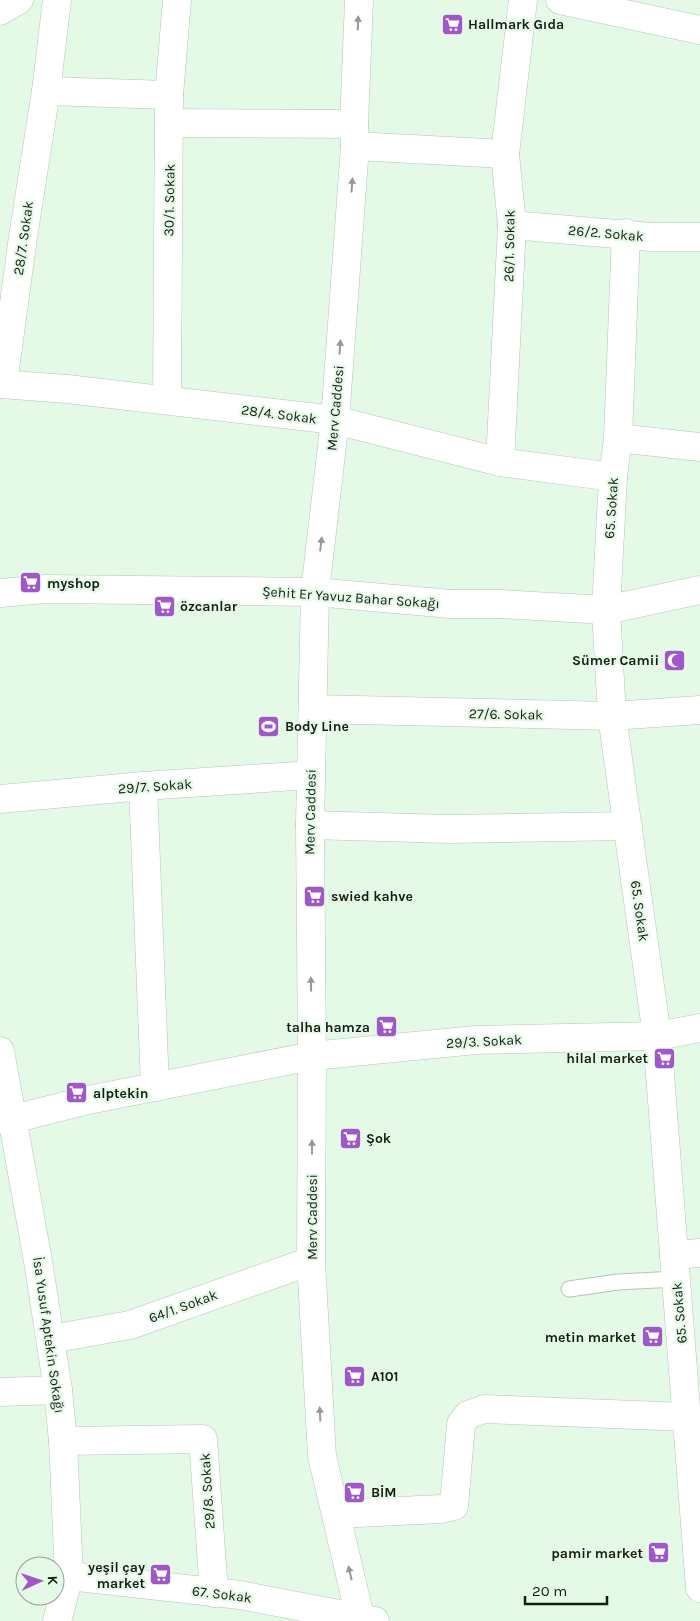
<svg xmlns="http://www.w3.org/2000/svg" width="700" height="1621" font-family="Karla,sans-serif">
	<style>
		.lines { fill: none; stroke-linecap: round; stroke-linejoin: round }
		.lane-casing { stroke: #b2c6b4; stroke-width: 17 }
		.street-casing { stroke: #b2c6b4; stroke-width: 29 }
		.secondary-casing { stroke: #b2c6b4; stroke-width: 29 }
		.lane { stroke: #fff; stroke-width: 15 }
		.street { stroke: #fff; stroke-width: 28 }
		.secondary { stroke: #fff; stroke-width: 28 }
		.oneway { fill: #969996 }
		.labels { text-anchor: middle; stroke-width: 4.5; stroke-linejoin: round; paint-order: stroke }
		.poi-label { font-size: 14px; font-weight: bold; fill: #151c16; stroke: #e5fae6; text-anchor: start }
		.street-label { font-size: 14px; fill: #151c16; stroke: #e5fae6 }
	</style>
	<rect width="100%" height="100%" fill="#e5fae6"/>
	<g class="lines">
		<defs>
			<polyline id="lane" points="569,1289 618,1282 676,1279"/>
			<g id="street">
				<polyline points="57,0 46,91 169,95"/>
				<polyline points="560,0 700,30"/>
				<polyline points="0,11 19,0"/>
				<polyline points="170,123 354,124"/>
				<polyline points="355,146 505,154"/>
				<polyline points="512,225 651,237 700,237"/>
				<polyline points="626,233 618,438 613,477 606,610 612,716 657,1036 700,1588"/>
				<polyline points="0,384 67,389 335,420 500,462 613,477"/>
				<polyline points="3,384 23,237 46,91"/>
				<polyline points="167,400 169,95 177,0"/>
				<polyline points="618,438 700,447"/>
				<polyline points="500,462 512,225 505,154 523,0"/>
				<polyline points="0,593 46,589 315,592 451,604 501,604 606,610 700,590"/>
				<polyline points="313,709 612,716 700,710"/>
				<polyline points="143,786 155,1087"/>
				<polyline points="0,799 143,786 311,775"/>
				<polyline points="310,825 449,829 628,826"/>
				<polyline points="0,1051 38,1261 58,1390 63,1441 69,1576 57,1621"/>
				<polyline points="0,1119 13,1119 88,1100 312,1056 476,1040 657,1036 700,1028"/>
				<polyline points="674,1255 700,1253"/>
				<polyline points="51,1339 130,1325 311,1261"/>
				<polyline points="0,1392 58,1390"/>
				<polyline points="63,1441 203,1439 214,1593"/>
				<polyline points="336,1514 440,1509 454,1506 461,1424 468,1415 484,1409 687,1417"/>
				<polyline points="69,1576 240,1595 375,1621"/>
			</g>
			<polyline id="secondary" points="359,0 354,124 355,146 335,420 315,592 310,825 312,1056 311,1261 322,1456 361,1621"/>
		</defs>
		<use href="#lane" class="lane-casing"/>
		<use href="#street" class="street-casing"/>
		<use href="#secondary" class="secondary-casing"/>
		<use href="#lane" class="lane"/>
		<use href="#street" class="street"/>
		<use href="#secondary" class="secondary"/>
	</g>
	<defs><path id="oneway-solid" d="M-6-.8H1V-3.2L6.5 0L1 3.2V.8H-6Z" transform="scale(1.25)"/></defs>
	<g class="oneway">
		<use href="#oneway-solid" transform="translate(358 23) rotate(-88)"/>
		<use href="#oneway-solid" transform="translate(352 185) rotate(-86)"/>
		<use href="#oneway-solid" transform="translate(340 347) rotate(-86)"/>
		<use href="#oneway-solid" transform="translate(321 544) rotate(-83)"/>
		<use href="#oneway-solid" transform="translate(311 984) rotate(-91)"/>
		<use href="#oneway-solid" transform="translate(312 1147) rotate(-90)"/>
		<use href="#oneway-solid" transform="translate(320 1414) rotate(-93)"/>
		<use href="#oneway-solid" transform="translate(350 1573) rotate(-103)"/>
	</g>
	<defs>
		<symbol id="supermarket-square" viewBox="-11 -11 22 22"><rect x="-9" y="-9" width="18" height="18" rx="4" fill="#a156c9" stroke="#e5fae6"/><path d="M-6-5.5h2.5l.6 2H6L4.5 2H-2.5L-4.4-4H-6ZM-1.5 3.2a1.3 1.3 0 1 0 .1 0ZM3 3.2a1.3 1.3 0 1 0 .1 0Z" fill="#fff"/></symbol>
		<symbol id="mosque-square" viewBox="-11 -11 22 22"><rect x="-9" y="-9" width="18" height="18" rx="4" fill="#a156c9" stroke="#e5fae6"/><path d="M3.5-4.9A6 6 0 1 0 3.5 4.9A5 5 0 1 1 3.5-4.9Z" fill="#fff"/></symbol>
		<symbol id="stadium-square" viewBox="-11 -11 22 22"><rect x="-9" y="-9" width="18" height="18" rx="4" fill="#a156c9" stroke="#e5fae6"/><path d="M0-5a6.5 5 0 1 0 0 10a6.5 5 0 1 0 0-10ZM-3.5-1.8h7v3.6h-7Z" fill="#fff"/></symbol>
	</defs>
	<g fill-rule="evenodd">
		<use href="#supermarket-square" x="440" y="12" width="25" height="25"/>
		<use href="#supermarket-square" x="18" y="570" width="25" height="25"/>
		<use href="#supermarket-square" x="152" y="594" width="25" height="25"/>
		<use href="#mosque-square" x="662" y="648" width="25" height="25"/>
		<use href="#stadium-square" x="256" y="714" width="25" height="25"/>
		<use href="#supermarket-square" x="302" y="884" width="25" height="25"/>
		<use href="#supermarket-square" x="374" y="1014" width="25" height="25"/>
		<use href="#supermarket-square" x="652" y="1046" width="25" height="25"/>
		<use href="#supermarket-square" x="64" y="1080" width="25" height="25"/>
		<use href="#supermarket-square" x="338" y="1126" width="25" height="25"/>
		<use href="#supermarket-square" x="640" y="1324" width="25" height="25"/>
		<use href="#supermarket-square" x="342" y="1364" width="25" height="25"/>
		<use href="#supermarket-square" x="342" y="1480" width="25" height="25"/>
		<use href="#supermarket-square" x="646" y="1540" width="25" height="25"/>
		<use href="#supermarket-square" x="148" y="1562" width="25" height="25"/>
	</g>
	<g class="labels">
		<g class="poi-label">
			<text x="468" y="29">Hallmark Gıda</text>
			<text x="47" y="588">myshop</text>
			<text x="180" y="611">özcanlar</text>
			<text x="659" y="665" text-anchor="end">Sümer Camii</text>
			<text x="285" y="731">Body Line</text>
			<text x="331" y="901">swied kahve</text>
			<text x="370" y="1032" text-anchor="end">talha hamza</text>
			<text x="648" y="1063" text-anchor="end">hilal market</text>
			<text x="93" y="1098">alptekin</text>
			<text x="366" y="1143">Şok</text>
			<text x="636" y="1342" text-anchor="end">metin market</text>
			<text x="371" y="1381">A101</text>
			<text x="371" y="1497">BİM</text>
			<text x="643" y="1558" text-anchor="end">pamir market</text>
			<text x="145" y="1572" text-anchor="end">yeşil çay<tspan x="145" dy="16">market</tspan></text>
		</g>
		<g class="street-label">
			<text transform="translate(169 200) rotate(-89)" y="5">30/1. Sokak</text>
			<text transform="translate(606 233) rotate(5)" y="5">26/2. Sokak</text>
			<text transform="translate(23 238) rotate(-82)" y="5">28/7. Sokak</text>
			<text transform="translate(509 246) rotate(-89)" y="5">26/1. Sokak</text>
			<text transform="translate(335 408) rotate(-85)" y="5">Merv Caddesi</text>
			<text transform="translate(279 414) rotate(7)" y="5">28/4. Sokak</text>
			<text transform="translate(611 508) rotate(-86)" y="5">65. Sokak</text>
			<text transform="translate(351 597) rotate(4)" y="5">Şehit Er Yavuz Bahar Sokağı</text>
			<text transform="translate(506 714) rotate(1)" y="5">27/6. Sokak</text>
			<text transform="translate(155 786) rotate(-4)" y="5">29/7. Sokak</text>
			<text transform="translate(310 812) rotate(-89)" y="5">Merv Caddesi</text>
			<text transform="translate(640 911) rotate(82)" y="5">65. Sokak</text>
			<text transform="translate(484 1041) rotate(-3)" y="5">29/3. Sokak</text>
			<text transform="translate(312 1217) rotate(-90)" y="5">Merv Caddesi</text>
			<text transform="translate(183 1306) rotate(-20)" y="5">64/1. Sokak</text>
			<text transform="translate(679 1313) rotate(-95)" y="5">65. Sokak</text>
			<text transform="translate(49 1335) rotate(82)" y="5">İsa Yusuf Aptekin Sokağı</text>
			<text transform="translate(207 1491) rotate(-94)" y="5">29/8. Sokak</text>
			<text transform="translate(222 1594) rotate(7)" y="5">67. Sokak</text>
		</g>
	</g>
	<g transform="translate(40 1581) rotate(87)"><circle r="24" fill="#e5fae6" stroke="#92a193"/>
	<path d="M0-4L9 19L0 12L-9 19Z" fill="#a156c9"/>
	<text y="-8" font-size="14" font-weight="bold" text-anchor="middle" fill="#151c16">K</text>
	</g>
	<path d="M525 1596v8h82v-8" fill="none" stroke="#151c16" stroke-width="2.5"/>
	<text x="532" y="1596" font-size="15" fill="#151c16" stroke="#e5fae6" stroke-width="4" paint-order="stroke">20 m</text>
</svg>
